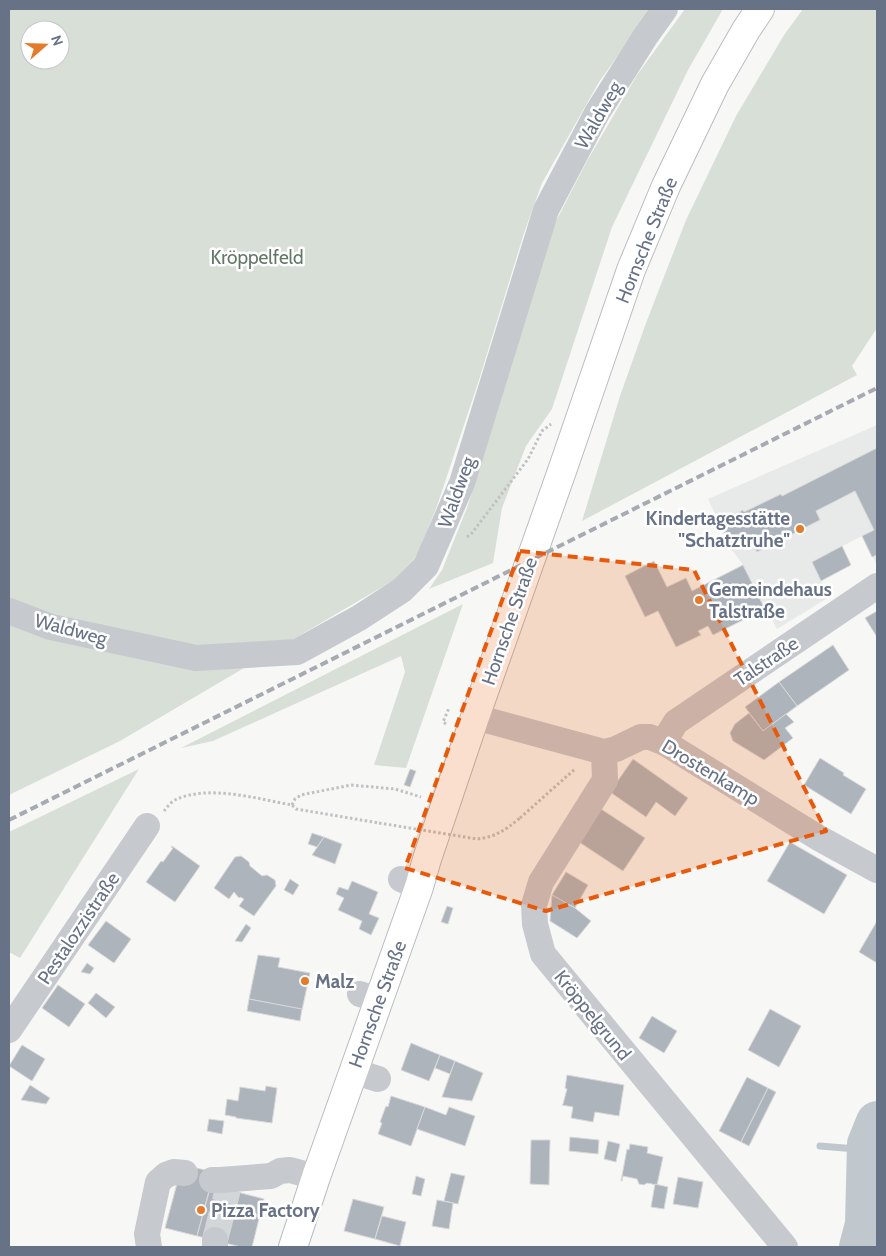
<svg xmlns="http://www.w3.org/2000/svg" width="886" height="1256" font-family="Cabin,sans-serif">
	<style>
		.built { fill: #e8e9e9 }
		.green { fill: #d8dfd6; fill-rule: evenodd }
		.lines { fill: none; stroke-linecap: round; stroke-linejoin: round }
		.stream { stroke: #c0c8ce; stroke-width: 7 }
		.river { stroke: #c0c8ce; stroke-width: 42 }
		.building { fill: #aeb4bc; stroke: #d9dad8 }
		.minor-tunnel { stroke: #d3d6d9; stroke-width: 26; stroke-dasharray: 26 13; stroke-linecap: butt }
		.major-casing { stroke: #b9bcc1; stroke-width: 30 }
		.path { stroke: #c0c1c4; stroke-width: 3; stroke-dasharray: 2.5 2.5; stroke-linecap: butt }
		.minor { stroke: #c6c9cd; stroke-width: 26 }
		.major { stroke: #fff; stroke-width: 28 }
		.rail { stroke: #a6aab2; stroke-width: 4; stroke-dasharray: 8 4; stroke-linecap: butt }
		.path-bridge { stroke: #c0c1c4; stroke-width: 3; stroke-dasharray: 2.5 2.5; stroke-linecap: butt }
		.marked { fill: #e8590c; fill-opacity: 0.2; stroke: #e8590c; stroke-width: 4; stroke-dasharray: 10 6; stroke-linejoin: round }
		.poi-dot { fill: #e37b2a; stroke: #fff; stroke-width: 2 }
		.labels { text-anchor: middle; stroke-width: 5; stroke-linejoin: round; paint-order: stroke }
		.street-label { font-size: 19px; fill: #677286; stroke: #fff }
		.park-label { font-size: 19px; fill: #627862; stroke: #fff }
		.poi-label { font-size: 19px; font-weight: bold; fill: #677286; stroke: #fff; text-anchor: start }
	</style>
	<rect width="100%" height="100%" fill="#f7f8f5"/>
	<polygon class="built" points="877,425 877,565 862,536 812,562 821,581 831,596 777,629 743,565 732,550 708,499"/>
	<g class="green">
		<path d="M9 9H651L599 82 542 183 524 233 479 380 437 506 417 556 394 580 120 741 9 795ZM30 30H60V60H30Z"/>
		<polygon points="685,9 723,9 688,70 612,227 552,409 526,446 502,508 493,563 429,589 442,570 467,508 497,413 553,227 587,161 637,75"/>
		<polygon points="803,9 877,9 877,328 852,366 857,375 582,521 620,396 646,323 686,220 736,116 784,35"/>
		<polygon points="463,604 406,768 374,765 405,672 401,656 213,741 181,748"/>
		<polygon points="139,769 20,958 9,952 9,832"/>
	</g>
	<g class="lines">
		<polyline class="stream" points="820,1146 868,1150"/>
		<polyline class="river" points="860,1247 866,1224 868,1144 877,1122"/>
	</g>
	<g class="building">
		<polygon points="877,448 877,555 872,557 862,536 874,530 855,491 816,511 820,520 757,552 751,540 732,550 719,523 743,510 744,512 781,494 782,496"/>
		<polygon points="842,546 851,565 821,581 812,562"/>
		<polygon points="654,561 667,587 686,578 692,591 743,565 765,609 713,635 708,626 698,631 701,635 676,647 658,611 645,617 625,576"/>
		<polygon points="877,611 877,637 865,618"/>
		<polygon points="833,645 849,670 797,706 779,682"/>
		<polygon points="779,682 797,706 763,731 745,707"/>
		<polygon points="749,713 763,731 786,714 794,722 785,728 793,738 764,760 733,741 730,733 735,724"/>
		<polygon points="820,758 844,773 843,775 866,789 851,814 804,785"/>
		<polygon points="633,759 688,798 675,816 656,802 646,817 610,792"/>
		<polygon points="410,769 416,771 410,787 404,785"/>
		<polygon points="601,809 645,838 623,871 579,842"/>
		<polygon points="312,833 324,837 317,847 308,844"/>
		<polygon points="324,837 342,844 335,864 312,855"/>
		<polygon points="790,842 847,875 824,914 767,881"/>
		<polygon points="172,846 200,866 175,902 146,882 161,861 163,862 173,848 171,847"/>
		<polygon points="241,856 249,862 250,866 262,876 267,875 275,880 276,886 254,916 239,906 244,899 240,897 239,898 234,892 229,899 214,888 235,857"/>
		<polygon points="566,872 588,885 575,908 552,895"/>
		<polygon points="290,879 299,885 293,895 284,890"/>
		<polygon points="352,881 378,892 369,914 379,918 371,935 359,929 362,921 338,910 344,898 336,894 339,887 348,890"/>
		<polygon points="552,895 575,908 591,921 577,938 550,921"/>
		<polygon points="447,906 453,908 448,924 441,922"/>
		<polygon points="106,921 131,939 114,963 88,945"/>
		<polygon points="877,921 877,963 859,952"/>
		<polygon points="246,924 251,928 242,942 235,941"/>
		<polygon points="258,955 280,958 278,967 310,973 302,1010 249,999"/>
		<polygon points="87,963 94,968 90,974 81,972"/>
		<polygon points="58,985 85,1004 69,1027 42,1008"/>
		<polygon points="96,993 115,1007 106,1018 88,1003"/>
		<polygon points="249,999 302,1009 300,1021 247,1011"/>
		<polygon points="770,1009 801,1026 779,1067 748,1050"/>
		<polygon points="652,1016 677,1031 664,1053 639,1038"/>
		<polygon points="411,1043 440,1055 429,1081 401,1070"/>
		<polygon points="22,1045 45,1059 32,1081 9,1066"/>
		<polygon points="440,1055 455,1061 450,1074 435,1068"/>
		<polygon points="455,1061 483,1073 472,1101 442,1097"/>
		<polygon points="567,1075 624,1085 619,1116 595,1112 593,1122 571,1118 573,1107 562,1105 563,1104 567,1089 565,1088"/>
		<polygon points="747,1077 768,1088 741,1142 719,1131"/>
		<polygon points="30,1085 50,1098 46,1104 21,1100"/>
		<polygon points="266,1086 277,1088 272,1123 236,1118 236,1117 225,1115 227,1099 238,1101 240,1087 265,1091"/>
		<polygon points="768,1088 776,1092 749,1146 741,1142"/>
		<polygon points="391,1096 425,1107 411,1146 378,1134 382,1123 380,1122 386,1106 388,1107"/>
		<polygon points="425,1107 446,1115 449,1107 475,1116 465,1146 417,1129"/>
		<polygon points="209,1119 224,1121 222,1134 207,1131"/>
		<polygon points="570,1137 599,1140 598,1154 569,1151"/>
		<polygon points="531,1140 550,1140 549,1185 530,1184"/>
		<polygon points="608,1141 620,1144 616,1162 604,1159"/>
		<polygon points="630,1144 648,1147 647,1153 663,1157 657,1185 647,1183 644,1185 639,1184 637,1179 623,1176 622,1181 621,1181 627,1149 629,1150"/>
		<polygon points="187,1166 214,1172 197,1236 165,1228 178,1180"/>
		<polygon points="451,1173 465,1176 458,1204 444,1201"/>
		<polygon points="416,1176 425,1179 421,1196 412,1194"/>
		<polygon points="678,1177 703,1182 698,1208 673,1204"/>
		<polygon points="655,1184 668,1187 664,1209 651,1207"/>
		<polygon points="211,1185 264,1199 252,1247 241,1247 197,1236"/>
		<polygon points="353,1199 384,1207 375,1239 344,1231"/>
		<polygon points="437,1200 453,1203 449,1229 432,1226"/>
		<polygon points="382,1216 406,1222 400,1246 375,1239"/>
	</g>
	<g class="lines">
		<polyline class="minor-tunnel" points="215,1240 228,1189"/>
		<defs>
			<polyline id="major" points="293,1247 316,1177 419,887 427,859 475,717 563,468 631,270 666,186 715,84 746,30 760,9"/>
		</defs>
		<use href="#major" class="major-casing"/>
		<g class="path">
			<polyline points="467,537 472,533 528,459 542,431 551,424"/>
			<polyline points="446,724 443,722 449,708"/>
			<polyline points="292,805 295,799 301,795 351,785 395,789 421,797"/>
			<path d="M164 811C167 807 171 802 175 800 208 784 258 799 292 805L296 809 379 823"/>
			<polyline points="520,818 575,769"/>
		</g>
		<g class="minor">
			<polyline points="9,611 51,627 196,658 297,652 359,618 402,590 426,566 462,483 546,210 597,113 645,37 665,9"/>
			<polyline points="475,717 604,752 616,749 641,737 650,737 665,743 817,837 877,870"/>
			<polyline points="665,743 666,738 676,722 877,586"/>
			<polyline points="604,752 605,780 541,882 534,905 535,924 543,954 785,1247"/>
			<polyline points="401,879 419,887"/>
			<polyline points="360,994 378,1000"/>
			<polyline points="9,1030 147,826"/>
			<polyline points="353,1071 378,1079"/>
			<polyline points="212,1180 220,1180 271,1176 280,1171 290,1170 316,1177"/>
			<polyline points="215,1240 215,1247"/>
			<polyline points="149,1247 147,1234 158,1182 166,1175 174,1172 185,1173"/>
		</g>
		<use href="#major" class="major"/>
		<polyline class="rail" points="9,820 877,388"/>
		<path class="path-bridge" d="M379 823 477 839C496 837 505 830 520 818"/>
	</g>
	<path class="marked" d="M520 551 694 570 826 831 546 911 405 868Z"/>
	<g class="poi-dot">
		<circle cx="800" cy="529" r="5"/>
		<circle cx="699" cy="600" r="5"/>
		<circle cx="305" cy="981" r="5"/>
		<circle cx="201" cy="1210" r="5"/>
	</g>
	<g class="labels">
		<g class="street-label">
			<text transform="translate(598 115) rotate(-60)" y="7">Waldweg</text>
			<text transform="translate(646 240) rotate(-68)" y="7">Hornsche Straße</text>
			<text transform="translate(456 492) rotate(-70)" y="7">Waldweg</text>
			<text transform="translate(509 621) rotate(-71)" y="7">Hornsche Straße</text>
			<text transform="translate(71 629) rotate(15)" y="7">Waldweg</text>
			<text transform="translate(766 661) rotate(-34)" y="7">Talstraße</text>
			<text transform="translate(711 772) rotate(31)" y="7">Drostenkamp</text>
			<text transform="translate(78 928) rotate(-56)" y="7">Pestalozzistraße</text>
			<text transform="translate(377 1004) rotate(-70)" y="7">Hornsche Straße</text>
			<text transform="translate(593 1015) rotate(51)" y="7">Kröppelgrund</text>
		</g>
		<g class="park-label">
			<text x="257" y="264">Kröppelfeld</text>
		</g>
		<g class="poi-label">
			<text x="790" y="525" text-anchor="end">Kindertagesstätte<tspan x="790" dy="22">"Schatztruhe"</tspan></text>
			<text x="709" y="596">Gemeindehaus<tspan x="709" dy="22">Talstraße</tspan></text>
			<text x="315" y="988">Malz</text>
			<text x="211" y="1217">Pizza Factory</text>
		</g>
	</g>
	<rect width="886" height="1256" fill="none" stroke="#677286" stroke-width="20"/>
	<g transform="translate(45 45) rotate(70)"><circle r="24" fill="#ffffff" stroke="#c2c7cf"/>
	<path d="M0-4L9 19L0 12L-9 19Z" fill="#e37b2a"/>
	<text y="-8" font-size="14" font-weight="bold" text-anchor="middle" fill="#677286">N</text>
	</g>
</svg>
